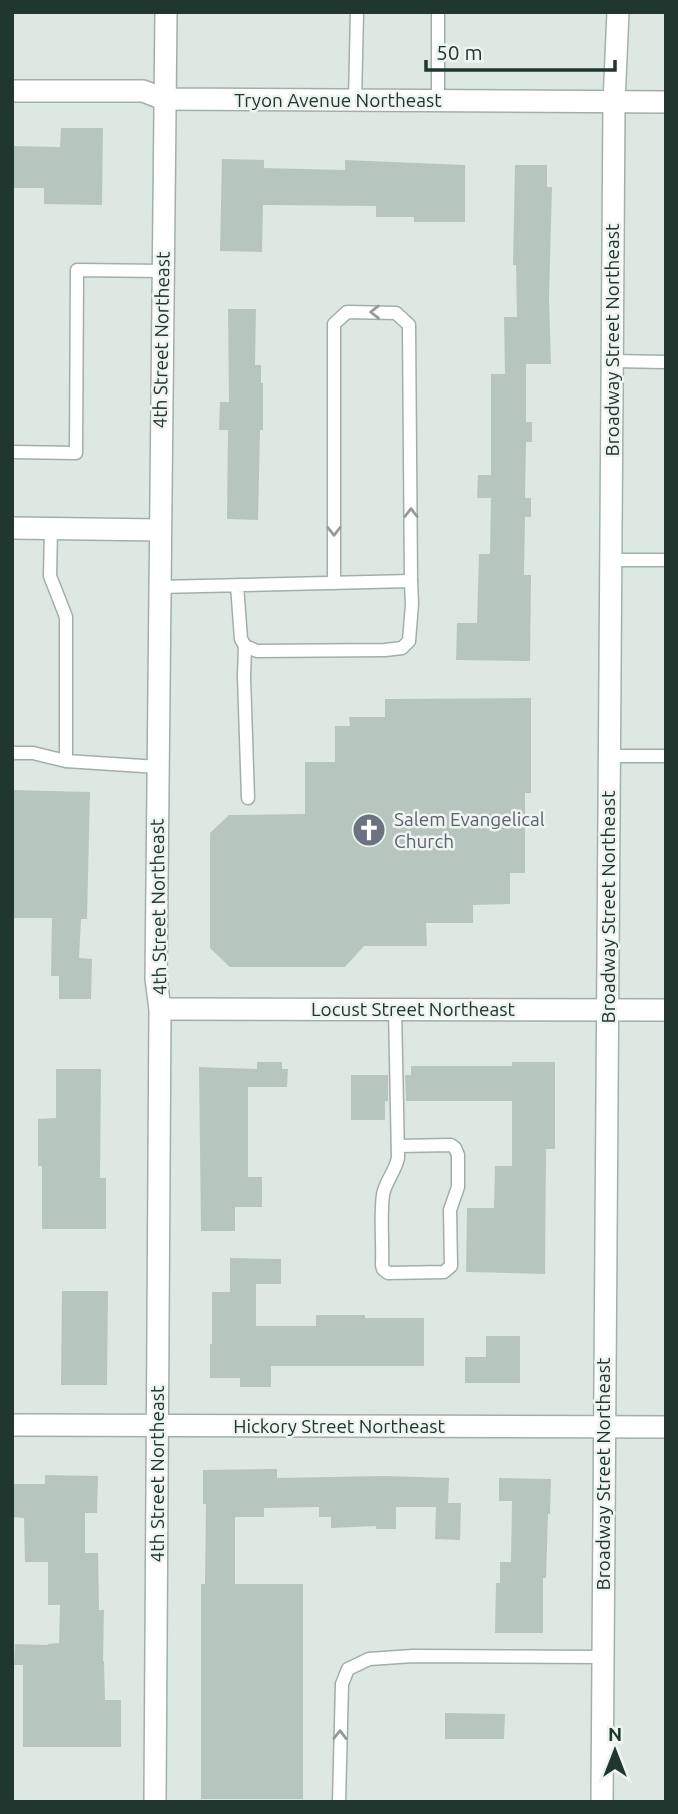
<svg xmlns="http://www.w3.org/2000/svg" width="678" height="1814" font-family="Ubuntu,sans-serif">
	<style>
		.building { fill: #b7c5bf }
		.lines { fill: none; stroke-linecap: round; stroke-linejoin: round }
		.service-casing { stroke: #a2afa9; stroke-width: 15 }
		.minor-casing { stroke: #a2afa9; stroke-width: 24 }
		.secondary-casing { stroke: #9fb3aa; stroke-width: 24 }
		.service { stroke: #fff; stroke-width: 12 }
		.minor { stroke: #fff; stroke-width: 21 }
		.secondary { stroke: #fff; stroke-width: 21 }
		.oneway { stroke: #909a97 }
		.labels { text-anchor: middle; stroke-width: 5; stroke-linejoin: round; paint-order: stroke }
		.street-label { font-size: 19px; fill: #21362f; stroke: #eef5f1 }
		.worship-label { font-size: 19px; fill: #5b616d; stroke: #eef5f1; text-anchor: start }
	</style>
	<rect width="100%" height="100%" fill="#dee8e3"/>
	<g class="building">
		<polygon points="61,128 103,128 102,205 44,204 44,188 12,188 12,146 60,147"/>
		<polygon points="222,159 264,160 264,168 345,170 345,160 465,165 465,222 414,222 414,217 376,217 376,206 263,205 262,252 220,251"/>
		<polygon points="515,165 547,165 547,187 552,187 549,298 551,364 526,364 526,422 532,422 532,442 526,442 525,498 531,498 531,517 525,517 524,575 531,575 530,661 456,660 457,623 477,623 479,554 490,554 491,498 477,498 478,475 491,475 491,374 505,374 504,317 517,317 516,265 513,265"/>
		<polygon points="228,309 256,309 255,365 261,365 261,383 263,383 263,430 260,430 258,520 227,519 228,430 219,430 220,402 229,402"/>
		<polygon points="531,698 531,793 525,793 525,873 510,873 510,904 473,905 473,923 426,923 427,946 364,946 345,967 230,967 210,948 210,833 229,815 305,814 305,762 335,762 335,726 350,726 349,717 385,717 385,699"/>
		<polygon points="12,790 90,792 87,919 81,919 79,958 92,959 91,999 59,999 59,976 51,976 52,918 12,918"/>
		<polygon points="257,1062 282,1062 282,1069 288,1069 287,1087 248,1087 248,1177 262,1177 262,1207 235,1207 235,1231 201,1231 199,1067 257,1069"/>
		<polygon points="512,1062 555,1062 555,1149 546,1149 545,1274 466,1272 467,1208 494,1208 495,1166 512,1166 512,1101 406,1101 405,1075 411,1075 411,1066 512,1066"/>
		<polygon points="56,1069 101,1069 100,1178 106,1178 106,1229 42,1229 42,1166 38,1166 38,1119 56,1118"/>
		<polygon points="351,1075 388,1075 388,1101 385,1101 385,1120 351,1120"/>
		<polygon points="230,1258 281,1259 281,1284 256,1284 256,1326 316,1326 316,1315 365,1315 365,1318 424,1318 424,1366 271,1366 271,1387 240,1387 240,1378 210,1378 210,1344 212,1344 212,1292 230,1292"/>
		<polygon points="62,1291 108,1291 107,1385 61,1385"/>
		<polygon points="486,1336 520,1336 520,1383 465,1383 465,1357 486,1357"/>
		<polygon points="277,1469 277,1478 385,1476 449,1478 448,1503 461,1503 460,1540 435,1539 436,1507 396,1507 396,1529 376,1529 376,1526 331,1528 331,1517 319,1517 319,1507 264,1508 264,1517 235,1517 235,1584 303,1584 303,1799 201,1799 201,1584 205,1584 206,1504 203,1504 203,1470"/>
		<polygon points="45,1475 98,1476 97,1513 85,1513 85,1553 98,1553 99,1610 104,1610 103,1661 104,1661 105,1700 121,1700 121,1747 23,1747 23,1665 14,1665 15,1644 48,1645 48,1644 59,1643 60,1605 48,1605 48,1562 25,1562 24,1518 12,1517 12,1484 45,1484"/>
		<polygon points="499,1478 551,1479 550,1514 548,1514 546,1578 543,1578 543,1633 495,1633 496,1583 500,1583 500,1562 511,1562 512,1501 499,1501"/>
		<polygon points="445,1713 505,1714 504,1739 445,1739"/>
	</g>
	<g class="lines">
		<defs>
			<g id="service">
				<polyline points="438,12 438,101"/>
				<polyline points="355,100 357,12"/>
				<polyline points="612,361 666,362"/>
				<polyline points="12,452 76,453 77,270 162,271"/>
				<polyline points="51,529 50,576 66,617 66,761 158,767"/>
				<polyline points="611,560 666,560"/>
				<polyline points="334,583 334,324 347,312 396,313 409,325 411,581"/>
				<polyline points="159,587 411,581 412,604 409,641 402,648 385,650 257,651 245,646 241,639 237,585"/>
				<polyline points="245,646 244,677 248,798"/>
				<polyline points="12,753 33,753 66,761"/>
				<polyline points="609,756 666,756"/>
				<path d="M395 1009 398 1158C395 1172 385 1182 383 1195 380 1216 383 1243 382 1265L383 1269 388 1273 444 1272 451 1266 450 1210 458 1187V1155L455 1148 451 1145 398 1146"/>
				<polyline points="339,1802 342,1684 348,1669 369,1659 413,1656 602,1657"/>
			</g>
			<g id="minor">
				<polyline points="12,91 143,91 164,99 666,102"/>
				<polyline points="12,528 160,530"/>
				<polyline points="160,1009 666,1010"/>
				<polyline points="12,1425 666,1427"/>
				<polyline points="155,1802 160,1009 156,979 166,12"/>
			</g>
			<polyline id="secondary" points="602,1802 613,248 614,102 618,12"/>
		</defs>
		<use href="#service" class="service-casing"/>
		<use href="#minor" class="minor-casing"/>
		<use href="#secondary" class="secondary-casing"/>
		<use href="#service" class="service"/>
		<use href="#minor" class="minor"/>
		<use href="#secondary" class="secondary"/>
	</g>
	<defs><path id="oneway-chevron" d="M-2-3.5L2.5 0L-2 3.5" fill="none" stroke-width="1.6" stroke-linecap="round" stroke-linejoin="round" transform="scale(1.75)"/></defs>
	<g class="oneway">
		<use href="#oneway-chevron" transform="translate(375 312) rotate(-180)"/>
		<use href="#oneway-chevron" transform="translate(411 513) rotate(-90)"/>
		<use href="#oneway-chevron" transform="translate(334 531) rotate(90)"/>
		<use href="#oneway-chevron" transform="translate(340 1735) rotate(-89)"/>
	</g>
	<defs>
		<symbol id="church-disc" viewBox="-11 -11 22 22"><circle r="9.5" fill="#6b7280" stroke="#eef5f1"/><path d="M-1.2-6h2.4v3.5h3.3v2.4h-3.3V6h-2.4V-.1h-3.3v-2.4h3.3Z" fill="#fff"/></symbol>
	</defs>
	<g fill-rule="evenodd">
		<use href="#church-disc" x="350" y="811" width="38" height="38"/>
	</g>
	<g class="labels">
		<g class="street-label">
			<text x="338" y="107">Tryon Avenue Northeast</text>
			<text transform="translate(161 340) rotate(-89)" y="7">4th Street Northeast</text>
			<text transform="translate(612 340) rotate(-90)" y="7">Broadway Street Northeast</text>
			<text transform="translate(158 907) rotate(-91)" y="7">4th Street Northeast</text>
			<text transform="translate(608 907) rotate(-90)" y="7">Broadway Street Northeast</text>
			<text x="413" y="1016">Locust Street Northeast</text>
			<text x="339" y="1433">Hickory Street Northeast</text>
			<text transform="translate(157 1474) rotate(-90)" y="7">4th Street Northeast</text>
			<text transform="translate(603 1474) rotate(-90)" y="7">Broadway Street Northeast</text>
		</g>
		<g class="worship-label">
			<text x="394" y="826">Salem Evangelical<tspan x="394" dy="22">Church</tspan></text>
		</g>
	</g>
	<rect width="678" height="1814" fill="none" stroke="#21362f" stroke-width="28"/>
	<g transform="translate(615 1751)" stroke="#eef5f1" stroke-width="5" paint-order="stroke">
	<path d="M0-5L12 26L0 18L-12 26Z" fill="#21362f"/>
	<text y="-10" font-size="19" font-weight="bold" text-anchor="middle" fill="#21362f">N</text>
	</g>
	<path d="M426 60v10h189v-10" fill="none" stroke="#21362f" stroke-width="3.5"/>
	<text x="436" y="60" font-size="21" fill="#21362f" stroke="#eef5f1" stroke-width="5" paint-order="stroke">50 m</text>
</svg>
